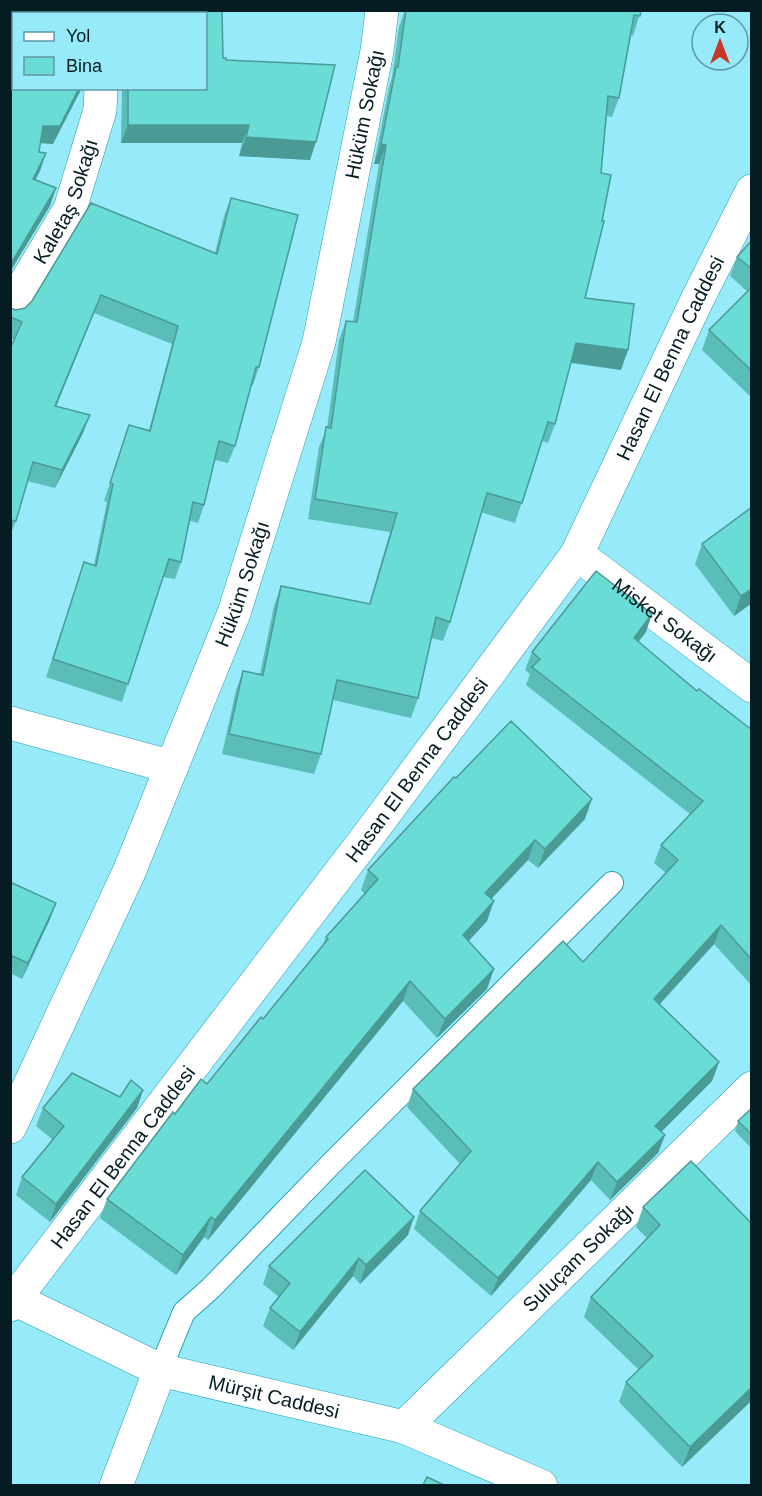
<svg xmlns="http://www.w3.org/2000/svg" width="762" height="1496" font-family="Helvetica,sans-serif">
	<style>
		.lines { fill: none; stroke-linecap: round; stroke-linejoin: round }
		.lane-casing { stroke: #239eb1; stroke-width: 24 }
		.street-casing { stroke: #239eb1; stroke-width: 34 }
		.secondary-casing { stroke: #239eb1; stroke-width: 34 }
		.lane { stroke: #fff; stroke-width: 22 }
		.street { stroke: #fff; stroke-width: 33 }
		.secondary { stroke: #fff; stroke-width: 33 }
		.wall { fill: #5bbdb8 }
		.shaded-wall { fill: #4a9a96 }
		.building { fill: #6adcd6; stroke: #4a9a96; stroke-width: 1.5 }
		.labels { text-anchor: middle; stroke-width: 4.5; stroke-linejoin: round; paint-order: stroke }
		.street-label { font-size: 20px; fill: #051d22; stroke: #97eafa }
	</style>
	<rect width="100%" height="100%" fill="#97eafa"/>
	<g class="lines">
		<defs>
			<polyline id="lane" points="160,1370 184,1312 211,1288 330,1165 612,883"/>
			<g id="street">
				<polyline points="105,14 105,10"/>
				<path id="s1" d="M10 309 70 209 100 110 101 88"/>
				<path id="s2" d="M577 554 752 686"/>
				<polyline points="10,723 172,767"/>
				<path id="s3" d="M10 1127 129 872 234 613 319 342 377 51 382 10"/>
				<path id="s4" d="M10 1297 160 1370 404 1427 541 1486"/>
				<path id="s5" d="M404 1427 752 1088"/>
				<polyline points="116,1486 160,1370"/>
			</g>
			<g id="secondary">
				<path id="s6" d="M10 1305 371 832 577 554 697 300 752 191"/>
			</g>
		</defs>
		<use href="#lane" class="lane-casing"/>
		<use href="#street" class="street-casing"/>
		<use href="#secondary" class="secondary-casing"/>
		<use href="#lane" class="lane"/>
		<use href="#street" class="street"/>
		<use href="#secondary" class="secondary"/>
	</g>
	<g class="wall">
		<polygon points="123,10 222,10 223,58 226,60 310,160 239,156 242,143 121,143 122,88 206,88 206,14 124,14"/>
		<polygon points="405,10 641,10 633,36 631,35 619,98 612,117 607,116 585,298 621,370 570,363 555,424 548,443 542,441 515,523 481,512 450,622 443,641 431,638 418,698 411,718 333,700 321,754 314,774 222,754 236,690 243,671 260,674 274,606 281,586 369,604 390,532 308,519 319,447 327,428 339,340 346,321 353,322 379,164 374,164 389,87 392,77 399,27"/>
		<polygon points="231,198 259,367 253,385 251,385 235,446 228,463 215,460 204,505 198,523 190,521 181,562 175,579 163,577 122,702 46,677 84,562 94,565 107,502 104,501 129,425 149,430 172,344 94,313 56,406 83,433 55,488 27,481 16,521 10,536 10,349 14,340 10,338 10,308 16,310 25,308 215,253 224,216"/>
		<polygon points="752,240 752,398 702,350 709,330 747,291 730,276 737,257"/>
		<polygon points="702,544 752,603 734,616 695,564"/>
		<polygon points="646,632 638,642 697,691 752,730 752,986 714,944 660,1004 719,1062 712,1081 661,1132 665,1135 658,1153 610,1200 591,1180 491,1296 414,1229 420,1211 460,1164 407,1107 413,1089 583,962 666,873 654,863 661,845 690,814 526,685 530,674 525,670 532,652"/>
		<polygon points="456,778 585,819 538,868 528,860 491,899 487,921 468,941 487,989 437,1038 403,1001 208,1240 204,1237 176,1275 100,1218 107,1199 175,1114 207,1084 263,1019 322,947 326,937 365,894 361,890 368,870"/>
		<polygon points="10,882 50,919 22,979 10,973"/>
		<polygon points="143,1090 137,1108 50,1222 16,1195 22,1177 53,1140 36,1126 43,1108 120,1097"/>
		<polygon points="752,1108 752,1149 735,1131 738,1121"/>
		<polygon points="643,1207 752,1224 752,1406 749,1403 682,1467 619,1402 626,1382 639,1370 584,1317 591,1297 647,1238 636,1227"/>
		<polygon points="408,1235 360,1284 353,1276 293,1350 263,1326 270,1308 279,1297 263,1284 269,1266"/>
	</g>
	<g class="shaded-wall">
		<polygon points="79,88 82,88 53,144 37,143 43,126"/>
		<polygon points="128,125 249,125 242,143 121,143"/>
		<polygon points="246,137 316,142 310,160 239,156"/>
		<polygon points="381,144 386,145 379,164 374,164"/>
		<polygon points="46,153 40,171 27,197 33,179"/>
		<polygon points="56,188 50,206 10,272 10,265"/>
		<polygon points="101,295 94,313 49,424 55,406"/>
		<polygon points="576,343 628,350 621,370 568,362"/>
		<polygon points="90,415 83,433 55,488 62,470"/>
		<polygon points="752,589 752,603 734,616 741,596"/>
		<polygon points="652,614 646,632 627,656 634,638"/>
		<polygon points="592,799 585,819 538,868 545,849"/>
		<polygon points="535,840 528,860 478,913 485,893"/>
		<polygon points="494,901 487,921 456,955 463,935"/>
		<polygon points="56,903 50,919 22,979 28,963"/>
		<polygon points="721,925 714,944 648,1017 654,999"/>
		<polygon points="494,969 487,989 437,1038 445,1019"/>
		<polygon points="410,981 403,1001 208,1240 215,1220"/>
		<polygon points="719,1062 712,1081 649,1144 655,1126"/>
		<polygon points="143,1090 137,1108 50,1222 56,1204"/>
		<polygon points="665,1135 658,1153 610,1200 617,1182"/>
		<polygon points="598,1162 591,1180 491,1296 498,1278"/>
		<polygon points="211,1217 204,1237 176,1275 183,1255"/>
		<polygon points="414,1217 408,1235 360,1284 366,1265"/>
		<polygon points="359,1258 353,1276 293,1350 300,1332"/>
		<polygon points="752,1387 752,1395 749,1403 682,1467 690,1447"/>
	</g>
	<g class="building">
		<polygon points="14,10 101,10 103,13 106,14 14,14 14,88 79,88 60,126 43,126 39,152 46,153 33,179 56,188 10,265 10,18"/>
		<polygon points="130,10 222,10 223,58 226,58 226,60 335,65 316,142 246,137 249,125 128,125 128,88 206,88 206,14 130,14"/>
		<polygon points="406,10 641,10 640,16 634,15 619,98 608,96 601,173 611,175 602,221 604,221 585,298 634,304 628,350 576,343 555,424 548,422 522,503 487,493 450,622 436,617 418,698 337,680 321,754 229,734 243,671 263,675 281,586 370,604 397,513 315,499 326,427 331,428 346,321 357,322 386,145 381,144 396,67 398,67"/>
		<polygon points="231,198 298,215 259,367 256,367 235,446 219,441 204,505 193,502 181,562 169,559 128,684 53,659 84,562 96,566 113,484 110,483 129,425 150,431 178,326 101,295 55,406 90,415 62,470 33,462 16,521 10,520 10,349 22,322 10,317 10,308 16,310 25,308 32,301 91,203 217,254"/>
		<polygon points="752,240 752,269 737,257"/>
		<polygon points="752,287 752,371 709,330"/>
		<polygon points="752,507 752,589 741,596 702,544"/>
		<polygon points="596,571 652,614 634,638 697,691 699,689 752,730 752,960 721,925 654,999 719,1062 655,1126 665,1135 617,1182 598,1162 498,1278 420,1211 471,1151 413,1089 563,941 583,962 678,860 661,845 703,801 532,667 540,659 532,652"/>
		<polygon points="511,721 592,799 545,849 535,840 485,893 494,901 463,935 494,969 445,1019 410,981 215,1220 211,1217 183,1255 107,1199 173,1112 175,1114 201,1079 207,1084 261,1017 263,1019 328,939 326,937 378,879 368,870 454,777 456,778"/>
		<polygon points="10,882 56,903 28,963 10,955"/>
		<polygon points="72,1073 120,1097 131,1080 143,1090 56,1204 22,1177 64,1126 43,1108"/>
		<polygon points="752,1108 752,1135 738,1121"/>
		<polygon points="691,1161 752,1224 752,1387 690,1447 626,1382 653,1356 591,1297 660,1225 643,1207"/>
		<polygon points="365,1170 414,1217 366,1265 359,1258 300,1332 270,1308 290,1283 269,1266"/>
		<polygon points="427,1477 444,1485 423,1485"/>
	</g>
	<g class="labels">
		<g class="street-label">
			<text dy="7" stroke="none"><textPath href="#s3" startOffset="1077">Hüküm Sokağı</textPath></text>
			<text dy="7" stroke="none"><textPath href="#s1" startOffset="122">Kaletaş Sokağı</textPath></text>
			<text dy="7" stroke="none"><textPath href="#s6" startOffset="1158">Hasan El Benna Caddesi</textPath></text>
			<text dy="7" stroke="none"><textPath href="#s3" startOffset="591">Hüküm Sokağı</textPath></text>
			<text dy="7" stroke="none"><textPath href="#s2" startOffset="110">Misket Sokağı</textPath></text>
			<text dy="7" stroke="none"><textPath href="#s6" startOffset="672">Hasan El Benna Caddesi</textPath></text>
			<text dy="7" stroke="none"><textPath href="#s6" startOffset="186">Hasan El Benna Caddesi</textPath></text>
			<text dy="7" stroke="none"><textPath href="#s5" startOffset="243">Suluçam Sokağı</textPath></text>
			<text dy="7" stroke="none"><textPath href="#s4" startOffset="284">Mürşit Caddesi</textPath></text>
		</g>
	</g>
	<rect width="762" height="1496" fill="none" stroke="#051d22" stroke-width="24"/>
	<rect x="12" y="12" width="195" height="78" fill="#97eafa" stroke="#5d98a4" stroke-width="1.5"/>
	<rect x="24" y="32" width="30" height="9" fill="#ffffff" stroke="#5d98a4" stroke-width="1.5"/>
	<text x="66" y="42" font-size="18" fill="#051d22">Yol</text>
	<rect x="24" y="57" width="30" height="18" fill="#6adcd6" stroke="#5d98a4" stroke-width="1.5"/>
	<text x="66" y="72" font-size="18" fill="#051d22">Bina</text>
	<g transform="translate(720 42)"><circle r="28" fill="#97eafa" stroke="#5d98a4" stroke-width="1.5"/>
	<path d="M0-4.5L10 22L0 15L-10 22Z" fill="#c63928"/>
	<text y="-9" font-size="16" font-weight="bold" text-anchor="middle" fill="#051d22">K</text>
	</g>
</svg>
